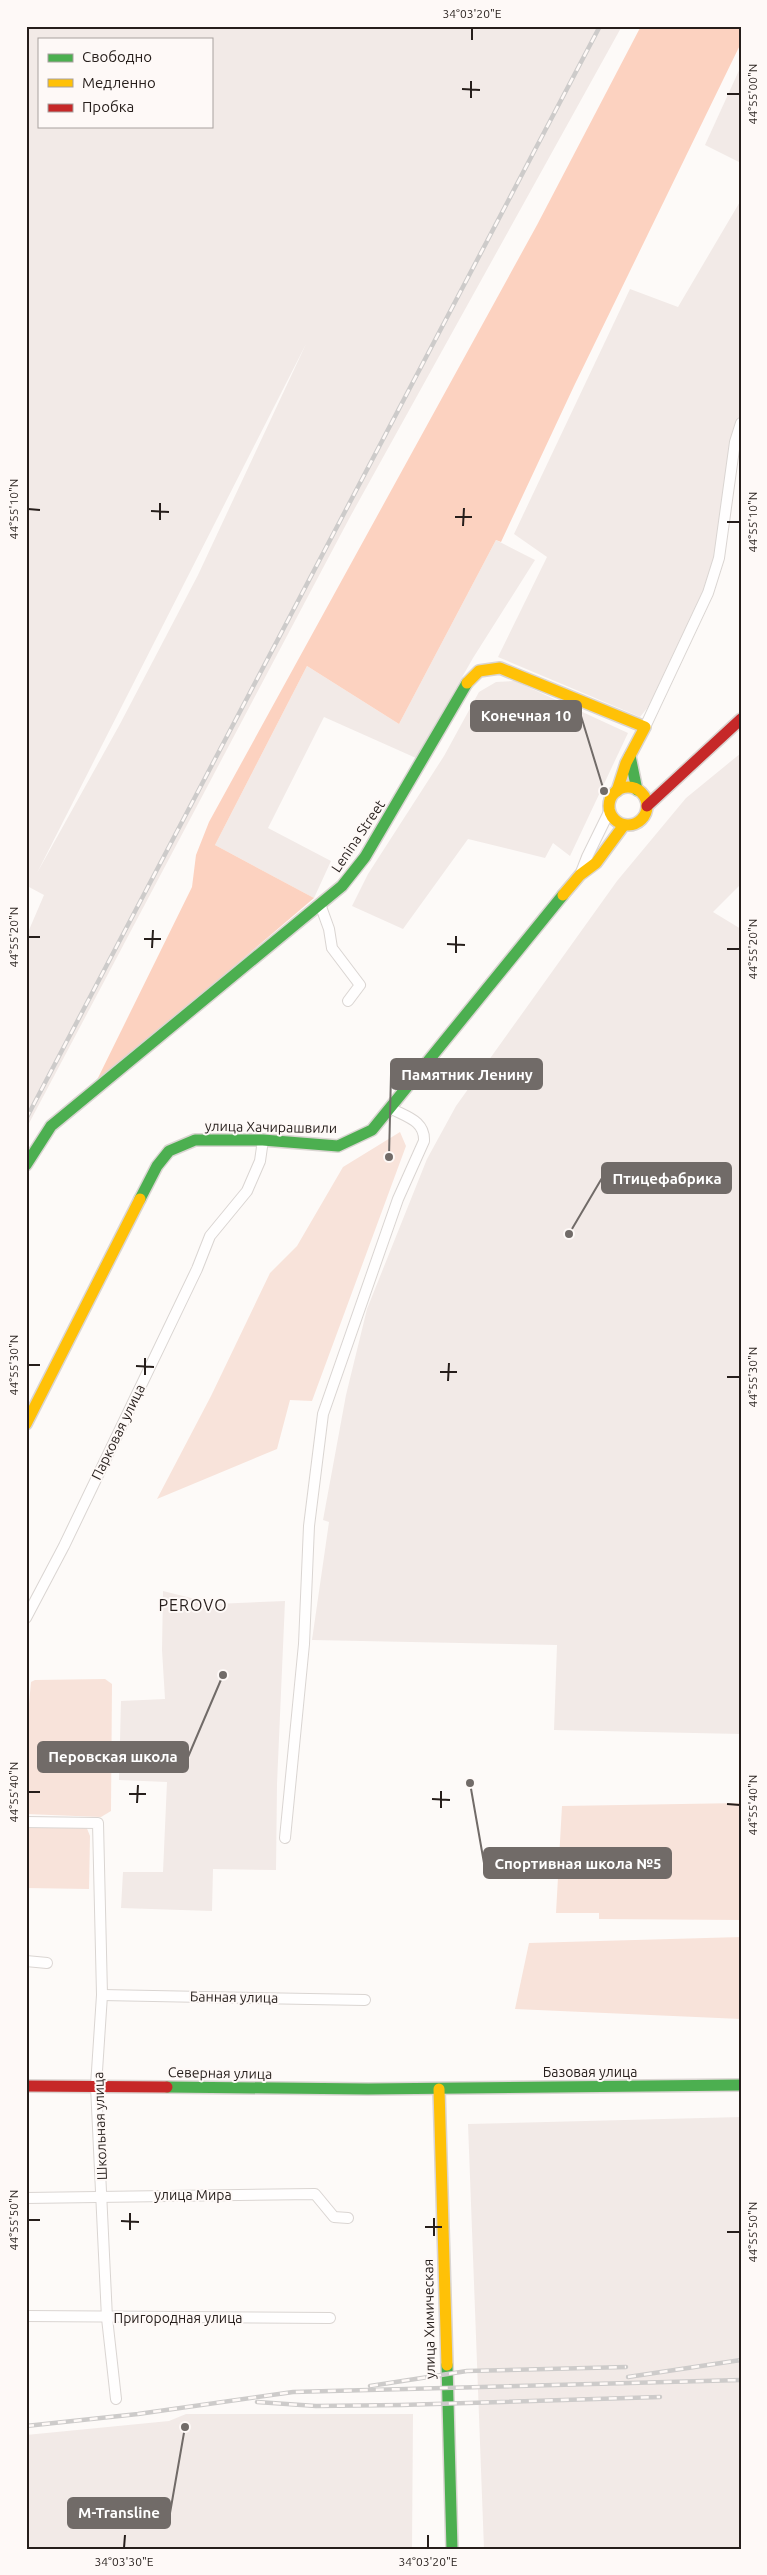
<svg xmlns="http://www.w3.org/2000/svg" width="767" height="2575" font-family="Ubuntu,sans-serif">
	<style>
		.built { fill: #f2eae7; fill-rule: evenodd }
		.green { fill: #f8e3da }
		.forest { fill: #fcd2c0 }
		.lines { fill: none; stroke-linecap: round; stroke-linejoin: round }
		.street-casing { stroke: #dad5d2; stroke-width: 12 }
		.fast-casing { stroke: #dad5d2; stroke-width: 14 }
		.slow-casing { stroke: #dad5d2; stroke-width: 14 }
		.jam-casing { stroke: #dad5d2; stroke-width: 14 }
		.street { stroke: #fffefe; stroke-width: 10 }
		.fast { stroke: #4caf50; stroke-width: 11 }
		.slow { stroke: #ffc107; stroke-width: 11 }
		.jam { stroke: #c62828; stroke-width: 11 }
		.rail-casing { stroke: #cdcbca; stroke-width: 4.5 }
		.rail { stroke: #fef9f7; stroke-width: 2.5; stroke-dasharray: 8; stroke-linecap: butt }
		.ticks { fill: none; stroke: #261e1b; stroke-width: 2 }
		.labels { text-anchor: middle; stroke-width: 4; stroke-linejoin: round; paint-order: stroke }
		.street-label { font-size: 14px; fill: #261e1b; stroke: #fef9f7 }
		.quarter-label { font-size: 16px; letter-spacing: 1px; fill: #261e1b; stroke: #fef9f7 }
		.leader { fill: none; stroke: #716b68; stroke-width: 2 }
		.callout-dot { fill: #716b68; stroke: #fef9f7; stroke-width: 2 }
		.callout { fill: #716b68; stroke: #716b68; stroke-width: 2 }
		.callout-label { font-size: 15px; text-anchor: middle; font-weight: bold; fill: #fff }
		.neatline { fill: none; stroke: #261e1b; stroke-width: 2 }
		.ticks-label { font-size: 12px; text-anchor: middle; fill: #261e1b }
	</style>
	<rect width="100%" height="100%" fill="#fdfaf8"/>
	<g class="built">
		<path d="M26 26H622L350 517 26 1129V937L44 895 29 887 26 892ZM39 39H211V126H39ZM306 344 198 575 120 724 37 873Z"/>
		<polygon points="741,66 741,163 705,145"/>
		<polygon points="741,200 741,428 721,547 693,618 657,696 640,717 498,657 547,557 514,534 630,289 678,307"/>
		<polygon points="496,540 535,560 473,658 416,758 324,717 268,828 331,861 314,898 215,845 307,666 399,724"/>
		<polygon points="515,681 628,733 570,856 553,843 545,858 468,839 403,929 352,906 368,874 444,756 479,692 496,682"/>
		<polygon points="741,753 741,884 713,912 741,929 741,1734 554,1730 557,1645 312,1640 329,1522 323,1520 346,1395 367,1309 427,1159 456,1106 617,881 686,798"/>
		<polygon points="163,1591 215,1604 285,1601 277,1784 276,1870 213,1869 212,1911 121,1908 123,1872 163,1872 167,1782 119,1780 121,1701 165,1699 162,1650"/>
		<polygon points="741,2117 741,2549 484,2549 468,2124"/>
		<polygon points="186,2414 413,2414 412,2549 26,2549 26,2435 169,2421"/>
	</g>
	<g class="green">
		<polygon points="400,1132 406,1146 312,1401 290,1400 277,1449 157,1499 211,1396 270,1273 297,1246 343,1167"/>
		<polygon points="105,1679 112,1684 111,1811 101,1817 26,1814 26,1737 31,1682 35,1680"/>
		<polygon points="741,1803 741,1920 599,1919 599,1913 556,1913 562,1806"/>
		<polygon points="26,1825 86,1826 90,1836 89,1889 26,1888"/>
		<polygon points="741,1937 741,2019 515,2009 529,1943"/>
	</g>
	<polygon class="forest" points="641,26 741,26 741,43 574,386 501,542 496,540 399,724 307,666 215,845 314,898 94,1086 192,887 196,855 209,822 537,225"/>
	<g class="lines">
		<defs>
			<g id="street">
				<polyline points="645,727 708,593 719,558 735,442 741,423"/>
				<polyline points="580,875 587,857 610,810"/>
				<polyline points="320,904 329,929 332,948 360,985 348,1001"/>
				<polyline points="26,1618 64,1546 197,1269 210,1236 247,1191 260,1161 263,1140"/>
				<polyline points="26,1822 98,1823 102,1995 96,2086 107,2318 116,2399"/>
				<path d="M285 1838 304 1644 309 1526 323 1414 398 1199 424 1141C425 1121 407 1117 392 1109"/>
				<polyline points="26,1961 47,1963"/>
				<polyline points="102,1995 365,2000"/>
				<polyline points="26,2198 315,2194 334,2217 348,2218"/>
				<polyline points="26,2316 330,2318"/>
			</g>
			<g id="fast">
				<polyline points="630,756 637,790"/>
				<polyline points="26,1165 51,1126 342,886 365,857 467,683"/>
				<polyline points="140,1199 157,1166 169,1151 195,1140 263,1140 338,1146 372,1130 563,895"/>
				<polyline points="167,2087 368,2089 741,2085"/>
				<polyline points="447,2365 452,2549"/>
			</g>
			<g id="slow">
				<polyline points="467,683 479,671 500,668 645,727 626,763 617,791"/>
				<circle cx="628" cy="806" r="19"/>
				<polyline points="563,895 580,875 596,863 624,825"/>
				<polyline points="26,1424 140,1199"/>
				<polyline points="439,2089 447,2365"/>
			</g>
			<g id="jam">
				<polyline points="647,806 741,719"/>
				<polyline points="26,2086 167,2087"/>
			</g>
		</defs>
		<use href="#street" class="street-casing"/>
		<use href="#fast" class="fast-casing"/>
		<use href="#slow" class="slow-casing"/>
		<use href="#jam" class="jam-casing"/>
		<use href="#street" class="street"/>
		<use href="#fast" class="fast"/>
		<use href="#slow" class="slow"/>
		<use href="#jam" class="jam"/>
		<defs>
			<g id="rail">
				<polyline points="26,1119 600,26"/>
				<polyline points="628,2377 741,2360"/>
				<polyline points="370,2386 467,2371 626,2367"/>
				<polyline points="257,2402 316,2406 401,2405 660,2397"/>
				<polyline points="26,2426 138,2414 293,2392 741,2380"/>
			</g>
		</defs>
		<use href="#rail" class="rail-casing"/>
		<use href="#rail" class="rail"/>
	</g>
	<path class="ticks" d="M472 40V28M462 89 480 90M727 94H740M471 98V81M28 509 40 510M151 511 169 512M455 517H472M160 520V503M727 522H740M463 526 464 508M28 937H40M144 939H161M447 944 465 945M152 948 153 930M727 949H740M456 953V936M28 1365H40M136 1366 154 1367M440 1372H457M145 1375V1358M727 1377H740M448 1381 449 1363M28 1792H40M129 1794H146M432 1799 450 1800M137 1803 138 1785M727 1804 740 1805M441 1808V1791M28 2220H40M121 2221 139 2222M425 2227H442M130 2230V2213M727 2232H740M434 2236V2218M124 2548 125 2535M428 2548V2535"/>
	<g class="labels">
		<g class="street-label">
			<text transform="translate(358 836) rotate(-56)" y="5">Lenina Street</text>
			<text transform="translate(271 1127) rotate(1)" y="5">улица Хачирашвили</text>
			<text transform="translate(118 1432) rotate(-64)" y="5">Парковая улица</text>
			<text transform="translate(234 1997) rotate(1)" y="5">Банная улица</text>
			<text x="590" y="2077">Базовая улица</text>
			<text transform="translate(220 2073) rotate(1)" y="5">Северная улица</text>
			<text transform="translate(100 2126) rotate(-92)" y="5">Школьная улица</text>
			<text x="193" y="2200">улица Мира</text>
			<text x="178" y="2323">Пригородная улица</text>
			<text transform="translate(429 2319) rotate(-91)" y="5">улица Химическая</text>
		</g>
		<g class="quarter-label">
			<text x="193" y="1611">PEROVO</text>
		</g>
	</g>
	<path class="leader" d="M604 791L581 716M389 1157L391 1074M569 1234L602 1178M223 1675L188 1757M470 1783L484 1863M185 2427L170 2513"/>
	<g class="callout-dot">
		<circle cx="604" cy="791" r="5"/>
		<circle cx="389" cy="1157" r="5"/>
		<circle cx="569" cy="1234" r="5"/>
		<circle cx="223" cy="1675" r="5"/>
		<circle cx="470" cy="1783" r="5"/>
		<circle cx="185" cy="2427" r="5"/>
	</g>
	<g class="callout">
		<rect x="471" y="701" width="110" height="30" rx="5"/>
		<rect x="391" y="1059" width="151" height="30" rx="5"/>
		<rect x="602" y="1163" width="129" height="30" rx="5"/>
		<rect x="38" y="1742" width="150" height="30" rx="5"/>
		<rect x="484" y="1848" width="187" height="30" rx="5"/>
		<rect x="68" y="2498" width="102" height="30" rx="5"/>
	</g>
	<g class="callout-label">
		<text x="526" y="721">Конечная 10</text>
		<text x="467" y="1080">Памятник Ленину</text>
		<text x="667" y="1184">Птицефабрика</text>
		<text x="113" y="1762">Перовская школа</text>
		<text x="578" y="1869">Спортивная школа №5</text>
		<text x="119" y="2518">M-Transline</text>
	</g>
	<rect width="767" height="2575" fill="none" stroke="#fef9f7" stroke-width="55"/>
	<rect x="38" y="38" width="175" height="90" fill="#fef9f7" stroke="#a8a19f"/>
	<rect x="48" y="54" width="25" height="8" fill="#4caf50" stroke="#a8a19f"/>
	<text x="82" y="62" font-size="15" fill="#261e1b">Свободно</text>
	<rect x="48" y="79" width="25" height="8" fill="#ffc107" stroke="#a8a19f"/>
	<text x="82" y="88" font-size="15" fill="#261e1b">Медленно</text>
	<rect x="48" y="104" width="25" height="8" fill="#c62828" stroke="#a8a19f"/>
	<text x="82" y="112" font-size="15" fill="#261e1b">Пробка</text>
	<rect x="28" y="28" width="712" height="2520" class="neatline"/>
	<g class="ticks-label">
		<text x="472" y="18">34°03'20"E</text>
		<text transform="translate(753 94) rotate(-90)" y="4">44°55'00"N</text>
		<text transform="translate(14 509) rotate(-90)" y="4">44°55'10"N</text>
		<text transform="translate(753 522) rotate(-90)" y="4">44°55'10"N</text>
		<text transform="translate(14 937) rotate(-90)" y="4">44°55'20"N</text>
		<text transform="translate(753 949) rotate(-90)" y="4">44°55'20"N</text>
		<text transform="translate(14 1365) rotate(-90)" y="4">44°55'30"N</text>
		<text transform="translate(753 1377) rotate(-90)" y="4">44°55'30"N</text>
		<text transform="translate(14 1792) rotate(-90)" y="4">44°55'40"N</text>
		<text transform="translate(753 1805) rotate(-90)" y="4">44°55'40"N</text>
		<text transform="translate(14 2220) rotate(-90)" y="4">44°55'50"N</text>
		<text transform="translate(753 2232) rotate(-90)" y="4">44°55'50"N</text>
		<text x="124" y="2566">34°03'30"E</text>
		<text x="428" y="2566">34°03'20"E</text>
	</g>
</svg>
